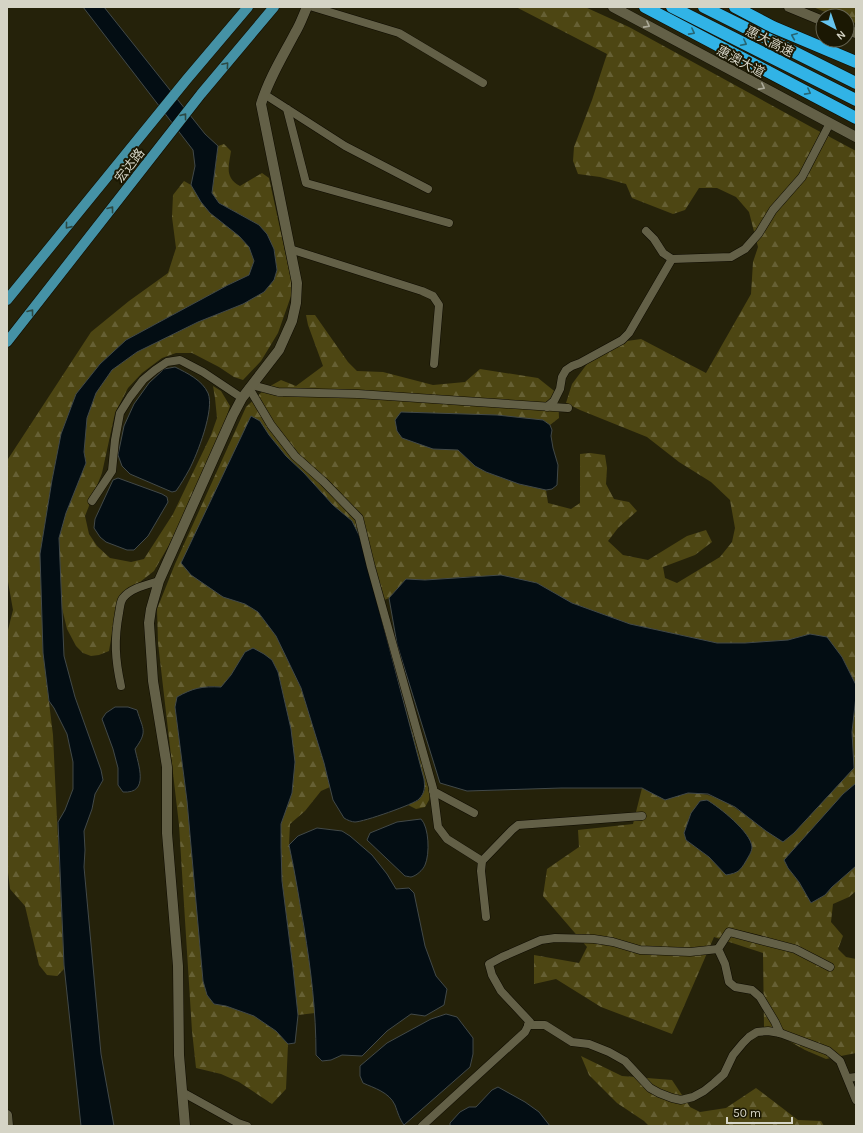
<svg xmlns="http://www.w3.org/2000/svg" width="863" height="1133" font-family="Karla,'Noto Sans SC',sans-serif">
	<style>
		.forest { fill: url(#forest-firs); fill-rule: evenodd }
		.water { fill: #030d13; stroke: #424949 }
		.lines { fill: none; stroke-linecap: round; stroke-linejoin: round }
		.minor-casing { stroke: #0e0b00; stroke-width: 9 }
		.tertiary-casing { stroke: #0e0b00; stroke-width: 11 }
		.primary-casing { stroke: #0e0b00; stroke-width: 11 }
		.motorway-casing { stroke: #0e0b00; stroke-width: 13 }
		.minor { stroke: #636047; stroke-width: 8 }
		.tertiary { stroke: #636047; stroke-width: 10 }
		.primary { stroke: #4592a6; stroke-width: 10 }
		.motorway { stroke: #31b3e6; stroke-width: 12 }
		.oneway { stroke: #adab9a }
		.oneway2 { stroke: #266674 }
		.oneway3 { stroke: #2c4944 }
		.labels { text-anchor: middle; stroke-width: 4; stroke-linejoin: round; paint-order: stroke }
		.street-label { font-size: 13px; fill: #d5d4c6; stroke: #1b1803 }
	</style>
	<defs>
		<pattern id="forest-firs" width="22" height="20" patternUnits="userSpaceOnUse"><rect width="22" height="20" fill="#4d4613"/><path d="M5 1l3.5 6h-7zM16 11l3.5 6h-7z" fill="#666034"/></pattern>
	</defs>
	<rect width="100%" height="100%" fill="#25220a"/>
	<g class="forest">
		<polygon points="516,7 585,7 629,27 813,128 856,151 856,685 842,657 810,634 788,640 745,643 717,643 630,624 572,603 537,583 477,576 425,580 406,579 389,598 382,601 431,791 429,800 425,807 416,809 408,805 419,800 425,790 352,521 333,505 304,473 286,456 269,435 260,421 251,416 223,596 245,604 258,612 276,636 301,688 324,763 330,787 321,791 305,811 290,824 289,845 295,873 312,980 315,1013 298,1015 293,968 282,881 281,847 281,824 292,793 291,729 278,672 272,660 245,652 231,675 221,687 208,686 175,707 187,801 203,981 207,995 214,1004 226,1006 254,1016 276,1031 288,1044 286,1089 272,1104 239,1082 221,1074 196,1068 192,1031 179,825 158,643 157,609 175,564 246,407 265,389 281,380 296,386 323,366 308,325 306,315 315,315 348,362 357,371 383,372 433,385 465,382 480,369 538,378 558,394 559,418 550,425 543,420 433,449 458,450 475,466 486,472 519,484 546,490 548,503 571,509 580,503 580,454 590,453 605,455 607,468 606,484 614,499 629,502 637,511 618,528 608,541 623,555 648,560 687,536 706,530 712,542 695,555 663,567 665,578 677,583 720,557 732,542 735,528 730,500 711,482 679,462 647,437 580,410 566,403 572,384 590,360 627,341 641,339 706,373 751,294 753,262 758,247 749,212 736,197 717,188 699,188 685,210 673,214 632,198 626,184 600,177 578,174 573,161 574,147 592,100 607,54"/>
		<polygon points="813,7 856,7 856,23 847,21 847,16 835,16"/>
		<path d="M224 144 231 151C229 166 224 177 240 186L262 173 269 178 291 279V296L278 333 261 361 243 380 234 377 219 367 192 353H176L162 358 142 373 128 388 115 413 102 473 85 516 89 534 97 546 110 558 131 562 144 559 173 514 211 435 217 418 215 398 213 386 221 391 230 406 222 431 192 498 169 545 154 571 140 582 125 591 118 599 109 651 99 655 91 656 83 653 76 646 67 629 61 604 59 538 66 513 86 463 84 452 87 418 96 393 112 370 137 352 198 322 243 304 264 292 274 280 277 270 274 249 259 225 219 203 212 193 218 146Z"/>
		<polygon points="184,181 191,185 201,202 210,213 239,236 249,247 254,261 249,275 228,285 126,340 100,364 76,394 61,434 52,480 40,554 43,653 53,735 64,969 57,976 47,975 39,965 25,906 10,889 7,864 7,634 13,610 7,576 7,463 8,459 91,332 129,301 168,273 176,248 172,217 173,195"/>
		<path d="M856 696V783L843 794 788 868 799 882 811 903 825 895 832 887 856 866V891L849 897 833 904 831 922 843 936 838 949 846 957 856 959V1053L826 1059 805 1050 764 1027 763 953 714 937 672 1034 601 1007 556 979 534 984V955L579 963 587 947 543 896 547 869 579 847 578 830 633 824 642 788 665 799C672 797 681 793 689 793 719 791 744 814 766 831L854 768 852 732ZM691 813 726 875 709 857 686 840 684 833Z"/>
		<polygon points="581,1056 622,1076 672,1080 690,1107 700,1112 726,1108 756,1088 798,1120 821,1121 824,1126 649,1126 644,1121 617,1103 589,1075"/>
	</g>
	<g class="water">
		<polygon points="83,7 104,7 205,134 218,146 212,193 219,203 259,225 267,234 274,249 277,270 274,280 264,292 243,304 198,322 137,352 112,370 96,393 87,418 84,452 86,463 66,513 59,538 64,656 75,697 101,770 103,780 95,794 92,809 84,831 85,850 84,867 101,1054 114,1126 81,1126 64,965 58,822 65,810 73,789 73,762 67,734 54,708 49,701 43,653 40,554 52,480 61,434 76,394 100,364 126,340 228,285 249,275 254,261 249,247 239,236 210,213 201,202 191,185 195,166 193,150"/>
		<path d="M175 367C187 373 202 380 208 393 215 409 197 455 189 470 185 477 181 484 176 491L172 492 130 474 122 466 118 455 124 426 134 404 149 383 164 369Z"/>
		<polygon points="401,412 497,415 543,420 550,425 552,430 551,436 553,448 558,465 557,485 552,489 546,490 519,484 486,472 475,466 458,450 433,449 402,438 397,431 395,420"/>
		<path d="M251 416 260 421 269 435 286 456 304 473 333 505 352 521 360 537 424 779C425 787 425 793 419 799 415 804 363 822 355 822 352 822 347 820 344 818L333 800 324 763 301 688 276 636 258 612 245 604 223 597 191 575 181 563Z"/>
		<polygon points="118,478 162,494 167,497 168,502 148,536 134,550 127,550 106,542 100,537 94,528 95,519 113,480"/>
		<polygon points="501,575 537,583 572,603 630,624 717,643 745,643 788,640 810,634 827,637 842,657 856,685 856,696 852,732 854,768 794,833 783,842 766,831 735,807 708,794 688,793 665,800 642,788 561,788 467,791 440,783 397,644 389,598 406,579 425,580"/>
		<path d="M253 648 264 654 272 660 278 672 291 729 295 762 292 793 281 824V847L282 881 293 968 298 1015 295 1043 288 1044 276 1031 254 1016 226 1006 214 1004 207 995 203 981 187 801 175 707 177 697C193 688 202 686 221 687L231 675 245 652Z"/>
		<path d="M115 707H128L137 710C143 730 148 731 135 749 138 764 150 794 123 792L118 785V768L113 749 102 719 106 713Z"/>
		<polygon points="856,783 856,866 832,887 825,895 811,903 799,882 788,868 784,860 843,794"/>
		<path d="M707 800C719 807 751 832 752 847 752 852 748 857 746 861 740 871 738 873 726 875L709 857 686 840 684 833 691 813 700 801Z"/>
		<path d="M421 819C429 827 430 854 425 865 423 870 416 876 411 877 410 877 406 876 405 876L367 840 370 833 397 822Z"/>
		<path d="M317 828 342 831 350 836 372 855 387 874 396 889 409 888 414 893 425 946 436 976 447 989 444 1005 425 1016 411 1014 387 1031 362 1056 342 1055 331 1060 322 1061 316 1055C316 1010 311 971 304 927 299 899 295 872 289 845L298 836Z"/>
		<path d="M446 1014 457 1017 473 1038V1054L470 1067 404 1125C399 1118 398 1113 395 1105 389 1092 374 1088 363 1083L360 1076V1066L387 1043 431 1019Z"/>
		<polygon points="498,1087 525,1102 539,1112 550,1126 450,1126 450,1123 460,1112 469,1107 476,1107 492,1090"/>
	</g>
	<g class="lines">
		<defs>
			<g id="minor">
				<polyline points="313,7 399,33 483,83"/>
				<polyline points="264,94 345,146 428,189"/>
				<polyline points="287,109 306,183 449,223"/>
				<polyline points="646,231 654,239 663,253 672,259 731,257 745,249 759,233 773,210 802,177 830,123"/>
				<polyline points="290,249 422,291 433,296 439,305 434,364"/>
				<polyline points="252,385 278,392 358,394 568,408"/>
				<polyline points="249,388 271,425 295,456 324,482 359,518 371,567 433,788 438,827 447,839 482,861"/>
				<polyline points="547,407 554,401 560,389 562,377 566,370 572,366 580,363 622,340 629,333 672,259"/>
				<polyline points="92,501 112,471 115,440 120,413 130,397 143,380 155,370 167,362 180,360 203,372 242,398"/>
				<path d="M121 686C115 659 114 640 119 613 120 608 120 602 123 598 131 588 146 585 159 581"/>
				<polyline points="433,791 474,813"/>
				<polyline points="486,917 481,871 482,861 512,830 518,825 642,816"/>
				<polyline points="528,1025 545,1025 572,1042 589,1044 609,1052 625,1061 650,1088 659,1093 672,1098 681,1100 693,1097 704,1091 714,1083 724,1074 733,1055 743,1043 749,1037 757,1032 768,1031 780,1033 828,1051 840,1061 856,1100"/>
				<polyline points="780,1033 775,1022 760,997 752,990 735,987 729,982 725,964 718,949 729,932 795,949 830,967"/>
				<polyline points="848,1078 856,1077"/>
				<polyline points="182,1092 238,1123 247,1126"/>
				<polyline points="422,1126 525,1032 530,1022 501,991 492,975 489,964 502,957 541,940 555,938 594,939 613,942 640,950 690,952 718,949"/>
			</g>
			<g id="tertiary">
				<polyline points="613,7 856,137"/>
				<polyline points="789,7 823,21"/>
				<polyline points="847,30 856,33"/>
				<polyline points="7,1115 8,1126"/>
				<path d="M185 1126 179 1055 178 966 167 833V767L153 681 149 623 151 609 159 581 233 415 242 398 279 350 292 321 296 303 297 283 261 104C269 78 283 56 295 33 300 25 303 16 307 7"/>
			</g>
			<g id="primary">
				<polyline points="7,300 187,79 248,7"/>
				<polyline points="7,342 201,94 274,7"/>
			</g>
			<g id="motorway">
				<polyline points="645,7 856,118"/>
				<polyline points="672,7 856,100"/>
				<polyline points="704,7 856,83"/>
				<polyline points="735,7 773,27 856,62"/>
			</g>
		</defs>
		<use href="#minor" class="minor-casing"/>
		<use href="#tertiary" class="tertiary-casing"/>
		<use href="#primary" class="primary-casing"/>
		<use href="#motorway" class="motorway-casing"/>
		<use href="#minor" class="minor"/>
		<use href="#tertiary" class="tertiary"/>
		<use href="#primary" class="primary"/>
		<use href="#motorway" class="motorway"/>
	</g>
	<defs><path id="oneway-chevron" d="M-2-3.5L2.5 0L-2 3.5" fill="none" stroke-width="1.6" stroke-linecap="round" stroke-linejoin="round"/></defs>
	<g class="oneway">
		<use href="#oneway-chevron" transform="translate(647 25) rotate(28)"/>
		<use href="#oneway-chevron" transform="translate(762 87) rotate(28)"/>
	</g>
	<g class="oneway2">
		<use href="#oneway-chevron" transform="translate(692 32) rotate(28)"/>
		<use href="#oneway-chevron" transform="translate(794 36) rotate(-157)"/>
		<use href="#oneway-chevron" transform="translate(744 43) rotate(27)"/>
		<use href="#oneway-chevron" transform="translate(808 92) rotate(28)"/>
	</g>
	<g class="oneway3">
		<use href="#oneway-chevron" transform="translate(226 65) rotate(-50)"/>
		<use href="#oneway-chevron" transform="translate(184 116) rotate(-52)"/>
		<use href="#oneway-chevron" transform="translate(111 209) rotate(-52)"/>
		<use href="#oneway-chevron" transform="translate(68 226) rotate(129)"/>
		<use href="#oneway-chevron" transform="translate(31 312) rotate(-52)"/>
	</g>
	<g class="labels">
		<g class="street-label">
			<text transform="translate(770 41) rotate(27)" y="5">惠大高速</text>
			<text transform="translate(741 61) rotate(28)" y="5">惠澳大道</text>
			<text transform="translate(129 165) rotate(-52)" y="5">宏达路</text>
		</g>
	</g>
	<rect width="863" height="1133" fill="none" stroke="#d5d4c6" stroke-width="16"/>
	<g transform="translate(835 28) rotate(140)"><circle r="19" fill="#1b1803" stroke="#656351"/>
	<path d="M0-3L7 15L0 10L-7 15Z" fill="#66c4ef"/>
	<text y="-6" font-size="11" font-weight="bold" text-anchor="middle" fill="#d5d4c6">N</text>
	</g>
	<path d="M727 1117v6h65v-6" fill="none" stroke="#d5d4c6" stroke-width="2"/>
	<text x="733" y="1117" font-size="12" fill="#d5d4c6" stroke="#1b1803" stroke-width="3" paint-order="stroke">50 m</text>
</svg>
